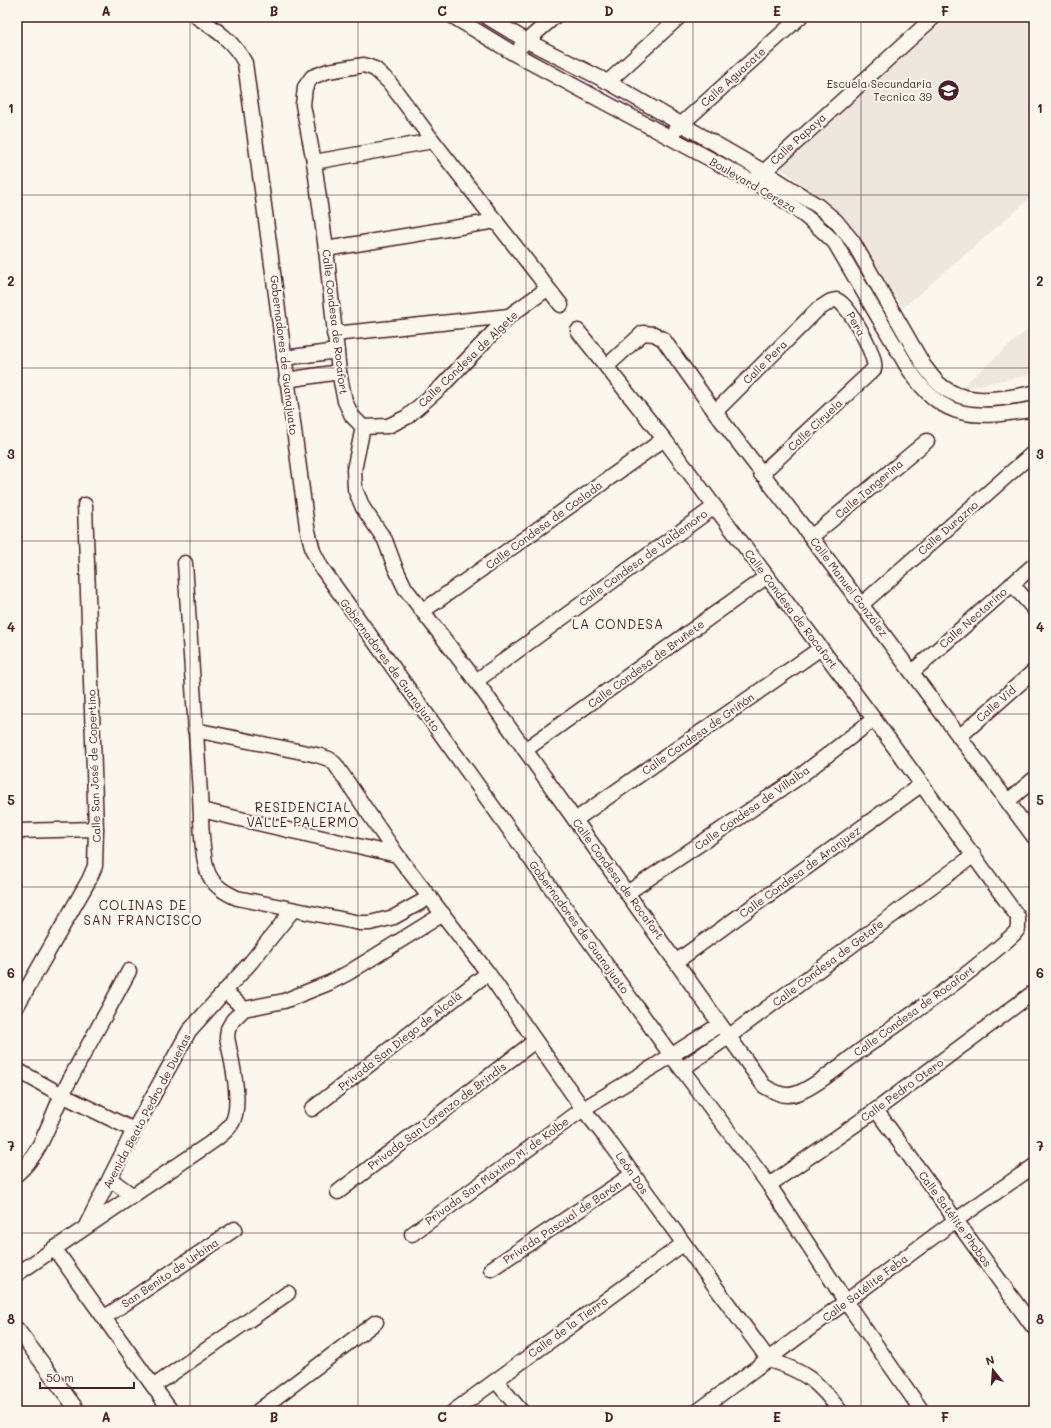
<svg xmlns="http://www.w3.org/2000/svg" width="1051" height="1428" font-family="Mali,sans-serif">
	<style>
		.built { fill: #eee7de }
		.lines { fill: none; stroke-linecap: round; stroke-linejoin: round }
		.street-casing { stroke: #4a1f2b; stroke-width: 17 }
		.street { stroke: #fbf7ec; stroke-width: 14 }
		.grid { fill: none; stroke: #4a1f2b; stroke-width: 1; stroke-opacity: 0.55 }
		.labels { text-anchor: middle; stroke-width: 4; stroke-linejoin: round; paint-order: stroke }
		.street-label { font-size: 11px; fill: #4a1f2b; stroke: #fbf7ec }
		.poi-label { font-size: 11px; fill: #4a1f2b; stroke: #fbf7ec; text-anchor: end }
		.quarter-label { font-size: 13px; letter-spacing: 1px; fill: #4a1f2b; stroke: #fbf7ec }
		.neatline { fill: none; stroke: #4a1f2b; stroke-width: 1.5 }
		.grid-label { font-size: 13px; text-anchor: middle; font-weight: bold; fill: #4a1f2b }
	</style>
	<rect width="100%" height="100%" fill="#fbf7ec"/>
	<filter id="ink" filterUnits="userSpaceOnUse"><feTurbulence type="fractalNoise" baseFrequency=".025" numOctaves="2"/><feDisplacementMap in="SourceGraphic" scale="8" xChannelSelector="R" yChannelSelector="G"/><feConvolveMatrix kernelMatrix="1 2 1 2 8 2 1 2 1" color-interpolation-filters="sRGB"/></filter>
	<g filter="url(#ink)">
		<g class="built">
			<polygon points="950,17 1034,17 1034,195 903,308 845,218 775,164"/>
			<polygon points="1034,324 1034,374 959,389"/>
		</g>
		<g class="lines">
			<defs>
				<g id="street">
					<path d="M197 17C217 30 234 42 245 63L307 527 313 551 321 567 671 1055 769 1185 846 1302 922 1411"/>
					<path d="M454 17 513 53 777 195C798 210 817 224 835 243L908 368C943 422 976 419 1034 409"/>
					<path d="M487 17 527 41 608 82 763 171 818 206 836 221 853 242 924 366C929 372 933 378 938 383 965 408 1002 398 1034 393"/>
					<polyline points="521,46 554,17"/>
					<polyline points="608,82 679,17"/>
					<polyline points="675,130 800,17"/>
					<polyline points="314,162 433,141"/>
					<polyline points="758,177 934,17"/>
					<polyline points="326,249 496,221"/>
					<path d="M561 305 433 141 389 82 375 69 364 65 328 71 312 77 305 87 303 105 314 162 326 249 339 372 345 401 352 416 363 427 354 470 355 489 363 508 385 540 395 567 405 588 476 681 575 820 764 1086C776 1093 785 1098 798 1093 820 1084 844 1062 864 1048 915 1012 968 976 1014 934L1018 929V917L874 719 664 439 578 331"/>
					<polyline points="334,334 509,316"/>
					<polyline points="284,358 337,351"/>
					<polyline points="607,366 643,333 654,334 663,339 715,412 811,537 1034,837"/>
					<polyline points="286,380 339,372"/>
					<path d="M715 412 817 310 831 301 836 300C848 302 878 358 874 369L761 474"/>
					<polyline points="363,427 388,426 407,417 441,387 509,316 547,289"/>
					<polyline points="811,537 927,441"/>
					<path d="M185 563C190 640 195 717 200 794 201 814 201 859 209 875 215 887 226 893 237 898L360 923H370L394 917 430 897"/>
					<polyline points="1012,584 1034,609"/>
					<polyline points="861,605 1034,452"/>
					<polyline points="423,611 664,439"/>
					<polyline points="912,672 1034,565"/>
					<polyline points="476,681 714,507"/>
					<path d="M195 730 317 755 329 759 335 764 397 855 488 973 583 1109 611 1144 769 1360C804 1371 818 1381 840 1411"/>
					<polyline points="959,737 1034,671"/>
					<polyline points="525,750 766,577"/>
					<polyline points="1008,801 1034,779"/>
					<polyline points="201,810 397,855"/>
					<polyline points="575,820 821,648"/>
					<polyline points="17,831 96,829"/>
					<polyline points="627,893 795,780 874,719"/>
					<polyline points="677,961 922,784"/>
					<polyline points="225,991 244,1009"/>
					<polyline points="17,1006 89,880 95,866 96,829 85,505"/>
					<polyline points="682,1069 728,1037 974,855"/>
					<polyline points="17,1070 62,1095 134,1130"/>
					<polyline points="312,1109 488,973"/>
					<polyline points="876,1110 1034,1328"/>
					<path d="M17 1174C41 1154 49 1122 62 1095 83 1053 107 1013 129 971"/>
					<polyline points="110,1179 132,1195"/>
					<polyline points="769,1185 876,1110 1034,992"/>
					<polyline points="338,1192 535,1041"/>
					<polyline points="86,1226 134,1130 189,1031 251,962 293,910"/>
					<polyline points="412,1234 583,1109 658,1064 719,1025"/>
					<polyline points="54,1248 171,1411"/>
					<polyline points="491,1269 633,1174"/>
					<path d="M17 1274 209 1144C217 1138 227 1132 232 1123 243 1103 231 1059 227 1037L228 1029 233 1020 244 1009 284 1001 329 983 348 973 443 914"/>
					<polyline points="105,1317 235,1229"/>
					<polyline points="17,1329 78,1411"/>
					<polyline points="496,1381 521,1411"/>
					<polyline points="154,1386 288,1293"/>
					<polyline points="258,1411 376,1322"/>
					<polyline points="454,1411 683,1244"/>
					<polyline points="698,1411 956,1220 1034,1166"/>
				</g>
			</defs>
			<use href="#street" class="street-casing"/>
			<use href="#street" class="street"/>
		</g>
	</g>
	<path class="grid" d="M190 17V1411M358 17V1411M526 17V1411M693 17V1411M861 17V1411M17 195H1034M17 368H1034M17 541H1034M17 714H1034M17 887H1034M17 1060H1034M17 1233H1034"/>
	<defs>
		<symbol id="school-disc" viewBox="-11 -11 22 22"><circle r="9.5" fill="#4a1f2b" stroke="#fbf7ec"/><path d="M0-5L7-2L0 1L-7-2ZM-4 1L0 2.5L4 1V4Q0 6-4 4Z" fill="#fff"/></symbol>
	</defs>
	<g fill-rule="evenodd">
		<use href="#school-disc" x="936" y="78" width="25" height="25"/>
	</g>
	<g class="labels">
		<g class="street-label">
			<text transform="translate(733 77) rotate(-42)" y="4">Calle Aguacate</text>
			<text transform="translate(798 139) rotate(-42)" y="4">Calle Papaya</text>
			<text transform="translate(753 185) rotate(30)" y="4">Boulevard Cereza</text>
			<text transform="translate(335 322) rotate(83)" y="4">Calle Condesa de Rocafort</text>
			<text transform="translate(856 324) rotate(61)" y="4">Pera</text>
			<text transform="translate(284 355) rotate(83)" y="4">Gobernadores de Guanajuato</text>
			<text transform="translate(468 359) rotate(-44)" y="4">Calle Condesa de Algete</text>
			<text transform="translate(765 362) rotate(-45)" y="4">Calle Pera</text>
			<text transform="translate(815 425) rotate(-43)" y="4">Calle Ciruela</text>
			<text transform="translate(869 489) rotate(-40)" y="4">Calle Tangerina</text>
			<text transform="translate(544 525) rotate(-36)" y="4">Calle Condesa de Coslada</text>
			<text transform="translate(948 528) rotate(-41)" y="4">Calle Durazno</text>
			<text transform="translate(643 558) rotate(-36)" y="4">Calle Condesa de Valdemoro</text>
			<text transform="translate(849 587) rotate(53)" y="4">Calle Manuel González</text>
			<text transform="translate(791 609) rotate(53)" y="4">Calle Condesa de Rocafort</text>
			<text transform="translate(973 618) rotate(-41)" y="4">Calle Nectarino</text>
			<text transform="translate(646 664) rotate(-36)" y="4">Calle Condesa de Bruñete</text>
			<text transform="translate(390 665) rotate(54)" y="4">Gobernadores de Guanajuato</text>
			<text transform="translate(996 704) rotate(-41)" y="4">Calle Vid</text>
			<text transform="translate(698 734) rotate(-35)" y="4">Calle Condesa de Griñón</text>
			<text transform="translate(94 766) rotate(-92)" y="4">Calle San José de Copertino</text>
			<text transform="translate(752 808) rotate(-35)" y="4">Calle Condesa de Villalba</text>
			<text transform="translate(800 872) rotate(-36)" y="4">Calle Condesa de Aranjuez</text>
			<text transform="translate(618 879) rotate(54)" y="4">Calle Condesa de Rocafort</text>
			<text transform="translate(579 927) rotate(54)" y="4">Gobernadores de Guanajuato</text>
			<text transform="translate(828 963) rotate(-37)" y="4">Calle Condesa de Getafe</text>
			<text transform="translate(914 1011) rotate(-36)" y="4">Calle Condesa de Rocafort</text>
			<text transform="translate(400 1041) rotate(-38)" y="4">Privada San Diego de Alcalá</text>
			<text transform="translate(902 1090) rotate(-36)" y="4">Calle Pedro Otero</text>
			<text transform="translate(147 1111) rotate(-62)" y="4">Avenida Beato Pedro de Dueñas</text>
			<text transform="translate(437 1116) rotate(-37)" y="4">Privada San Lorenzo de Brindis</text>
			<text transform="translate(497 1171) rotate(-36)" y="4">Privada San Máximo M. de Kolbe</text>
			<text transform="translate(632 1173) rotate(55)" y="4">León Dos</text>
			<text transform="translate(955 1219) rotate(54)" y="4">Calle Satélite Phobos</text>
			<text transform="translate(562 1222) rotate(-34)" y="4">Privada Pascual de Barón</text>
			<text transform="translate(170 1273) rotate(-34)" y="4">San Benito de Urbina</text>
			<text transform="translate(865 1288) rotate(-37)" y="4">Calle Satélite Feba</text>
			<text transform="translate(568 1327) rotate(-36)" y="4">Calle de la Tierra</text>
		</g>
		<g class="poi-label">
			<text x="932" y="88">Escuela Secundaria<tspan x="932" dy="13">Tecnica 39</tspan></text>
		</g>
		<g class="quarter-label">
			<text x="618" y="629">LA CONDESA</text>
			<text x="303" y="812">RESIDENCIAL<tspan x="303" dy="15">VALLE PALERMO</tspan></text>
			<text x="143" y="910">COLINAS DE<tspan x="143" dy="15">SAN FRANCISCO</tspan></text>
		</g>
	</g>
	<rect width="1051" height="1428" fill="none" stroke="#fbf7ec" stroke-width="44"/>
	<g transform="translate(993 1370) rotate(343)" stroke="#fbf7ec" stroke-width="3" paint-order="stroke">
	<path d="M0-3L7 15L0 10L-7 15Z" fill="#4a1f2b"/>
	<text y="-6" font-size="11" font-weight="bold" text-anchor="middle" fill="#4a1f2b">N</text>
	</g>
	<path d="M40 1382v6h94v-6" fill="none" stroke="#4a1f2b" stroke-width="2"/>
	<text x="46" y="1382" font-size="12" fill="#4a1f2b" stroke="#fbf7ec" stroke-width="3" paint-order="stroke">50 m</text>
	<rect x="22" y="22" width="1007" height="1384" class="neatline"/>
	<g class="grid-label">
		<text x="106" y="16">A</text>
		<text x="274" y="16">B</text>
		<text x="442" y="16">C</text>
		<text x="609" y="16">D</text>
		<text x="777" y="16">E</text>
		<text x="945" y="16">F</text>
		<text x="11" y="113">1</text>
		<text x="1040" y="113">1</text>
		<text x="11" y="286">2</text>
		<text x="1040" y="286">2</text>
		<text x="11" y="459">3</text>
		<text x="1040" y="459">3</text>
		<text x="11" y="632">4</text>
		<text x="1040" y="632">4</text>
		<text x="11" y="805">5</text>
		<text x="1040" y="805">5</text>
		<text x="11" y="978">6</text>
		<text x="1040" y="978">6</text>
		<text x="11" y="1151">7</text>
		<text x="1040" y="1151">7</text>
		<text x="11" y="1324">8</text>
		<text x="1040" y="1324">8</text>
		<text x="106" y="1422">A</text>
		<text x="274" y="1422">B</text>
		<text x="442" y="1422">C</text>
		<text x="609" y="1422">D</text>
		<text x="777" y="1422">E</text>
		<text x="945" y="1422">F</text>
	</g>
</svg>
